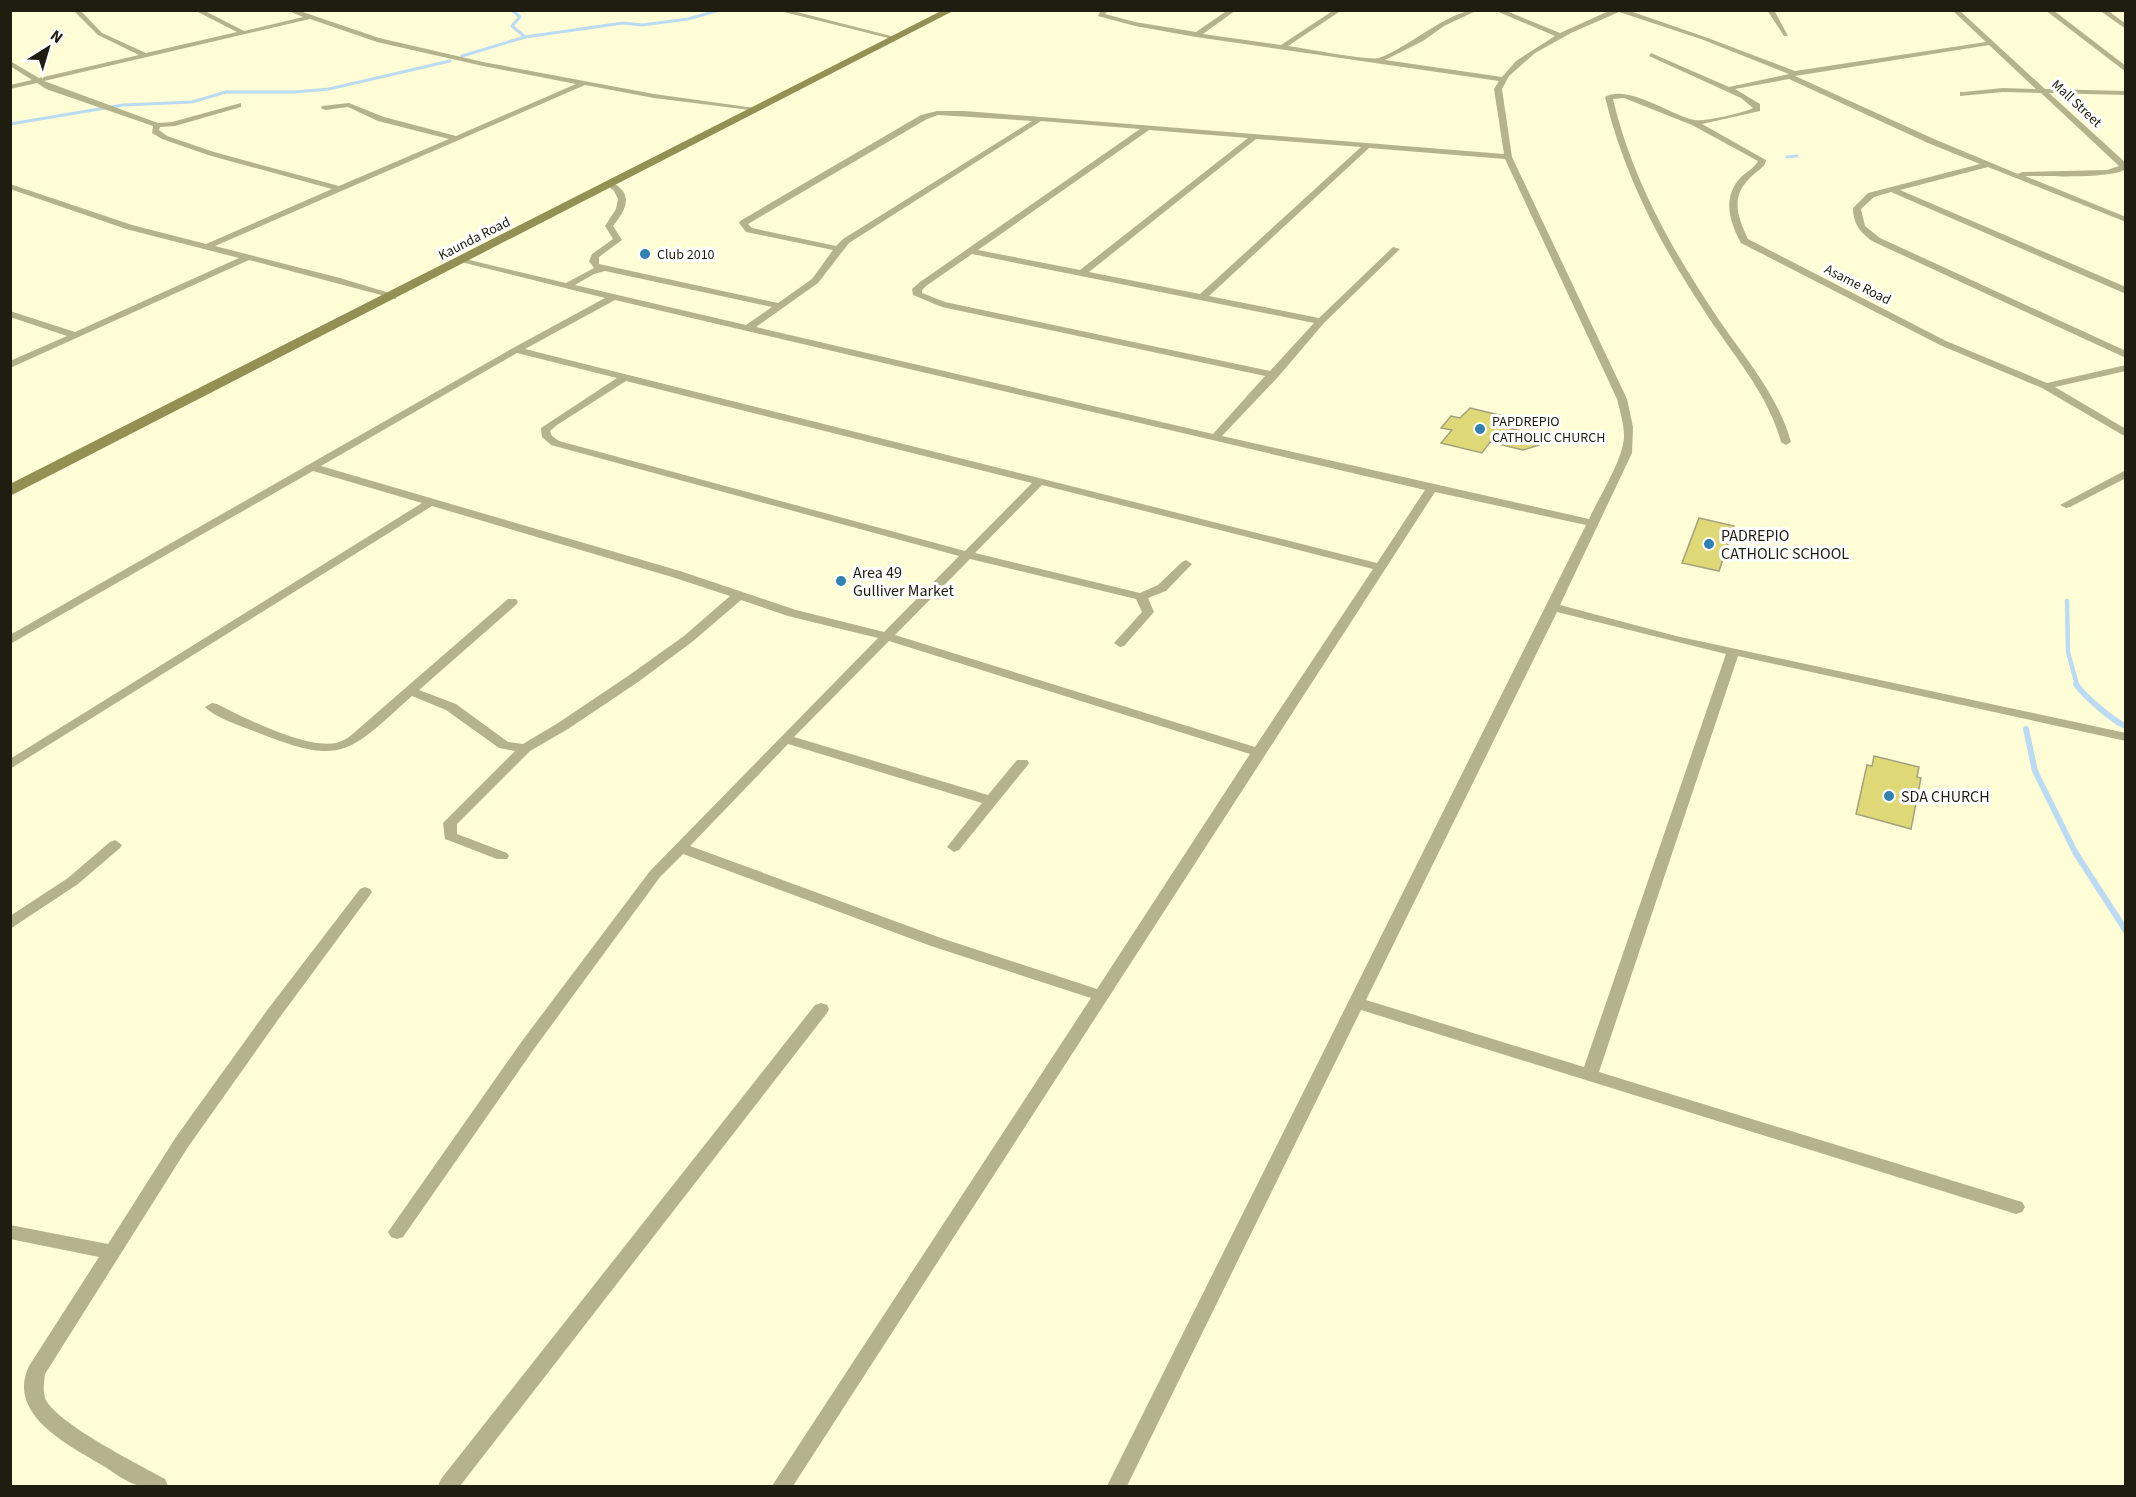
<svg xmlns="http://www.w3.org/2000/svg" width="2136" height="1497" font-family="'Source Sans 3',sans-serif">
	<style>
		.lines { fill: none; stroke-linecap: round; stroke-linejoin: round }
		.stream-far2 { stroke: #badbf3; stroke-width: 3 }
		.stream-far1 { stroke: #badbf3; stroke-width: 4.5 }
		.stream { stroke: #badbf3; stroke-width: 6 }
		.building { fill: #ded876; stroke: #a4a27e; stroke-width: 1.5 }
		.street { fill: #b5b38b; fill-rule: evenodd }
		.secondary { fill: #949053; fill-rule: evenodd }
		.poi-dot { fill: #2f81b2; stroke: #fff; stroke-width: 2 }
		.labels { text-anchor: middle; stroke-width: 6; stroke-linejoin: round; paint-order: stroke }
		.far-street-label { font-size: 14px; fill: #1e1d0f; stroke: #fff }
		.far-poi-label { font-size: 14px; fill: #1e1d0f; stroke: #fff; text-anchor: start }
		.poi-label { font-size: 16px; fill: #1e1d0f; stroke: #fff; text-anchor: start }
	</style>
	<rect width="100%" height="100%" fill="#fffdd6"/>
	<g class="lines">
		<g class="stream-far2">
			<polyline points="512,10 520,17 512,26 525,37"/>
			<polyline points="462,56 525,37 623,23 642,25 688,19 720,10"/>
			<polyline points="10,124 123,105 192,102 226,92 295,92 329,89 450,61"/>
			<polyline points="1787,157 1797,156"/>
		</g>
		<polyline class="stream-far1" points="2067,601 2068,652 2077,685"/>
		<g class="stream">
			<path d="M2076 684C2083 695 2115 723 2126 726"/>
			<polyline points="2026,729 2035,771 2075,852 2126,931"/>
		</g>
	</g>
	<g class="building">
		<polygon points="1470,408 1512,418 1504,427 1534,434 1539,445 1523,450 1490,442 1482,453 1441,443 1452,430 1441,428 1451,416 1460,418"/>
		<polygon points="1699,518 1734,526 1719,571 1682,563"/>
		<polygon points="1874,756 1919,767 1917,777 1921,778 1911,829 1856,814 1867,765 1872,766"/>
	</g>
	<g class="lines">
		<g class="street">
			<path d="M73 10H80L102 33 146 53 237 32 194 10H203L244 31 303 17 286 10H297L379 38 483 62 654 94 762 109 758 111 654 98 585 85 215 246 340 278 396 295V299L249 260 10 368V361L67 336 10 317V311L75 332 239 258 126 229 10 189V184L132 225 206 244 332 189 208 155 162 139 152 133 153 126 46 89 37 83 10 89V85L32 80 10 66V61L39 78 139 55 98 35ZM310 19 377 42 483 66 576 84 456 136 384 117 349 103 322 106 321 108 325 110 348 107 378 121 449 139 339 186 214 152 167 136 159 130 160 127 175 126 241 107V103L172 122 158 123 44 81Z"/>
			<polygon points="776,10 789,10 899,38 896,40"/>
			<path d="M1101 10H1109L1105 14 1135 22 1196 32 1228 10H1236L1203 34 1281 45 1334 10H1342L1288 46C1303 48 1370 61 1379 58 1410 47 1448 10 1478 10L1444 26 1423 41 1385 60 1502 77 1516 61 1555 36 1494 10H1504L1560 33 1611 10H1627L1705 37 1795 71 1986 42 1952 10H1959L2045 89 2126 91V95L2049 93 2126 163V169C2113 179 2045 176 2025 176L2126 217V222L1988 167 1900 190 2126 287V294L1891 192 1874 197 1861 209 1865 226 1880 238 2126 351V358L1874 242C1861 234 1853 224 1853 208L1868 193 1980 164 1928 143 1789 79 1735 89 1760 104V111L1702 124 1766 160C1765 167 1760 169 1754 174 1730 195 1736 213 1748 239L1946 341 2047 383 2126 365V371L2055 387 2126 429V437L2042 388 1940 345 1741 243C1729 221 1722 197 1741 177 1747 172 1755 167 1758 161L1692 125 1624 98 1613 99C1632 179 1671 248 1717 317 1744 357 1778 395 1791 442L1786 445 1781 442C1768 393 1732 354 1705 312 1660 244 1624 176 1605 97 1628 84 1670 115 1694 120 1704 122 1744 113 1753 108L1741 98 1649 56 1651 53 1729 87 1789 74 1701 39 1619 12 1571 33 1535 53 1509 76 1502 89 1512 157 1627 399 1633 427 1632 453 1560 605 1676 636 2126 733V741L1738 656 1599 1072 2022 1202 2025 1207 2022 1212 2016 1214 1361 1010 1127 1486H1107L1586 525 1435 492 793 1486H772L1091 998 931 946 683 854 660 877 534 1049 403 1237 397 1239 391 1237 388 1232 522 1041 650 871 878 638 788 616 741 600 692 642 638 682 568 729 530 751 457 824V834L507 853 509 856 507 859H497L445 839 443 823 515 751 499 748 446 710 412 696C349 752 344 767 259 733 244 727 215 718 205 707L212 703 217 704C244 718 306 749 336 743 344 741 351 736 356 731L508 599H516L518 602 516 605 419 690 456 704 508 742 523 744 558 723 628 676 684 636 730 596 672 577 432 506 10 769V759L422 503 313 471 10 644V635L513 348 605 298 457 261 461 258 566 283 594 268 589 261 592 254 613 239 605 226 616 209 618 199 614 191 606 184 607 182C613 182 616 184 620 188 633 200 622 214 613 226L622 240 599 257V264L778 303 812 279 833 250 746 232 739 223 740 221 921 115 937 111H965L1504 154 1494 89 1499 81 1196 37 1135 26 1098 16ZM1989 45 2036 89 2003 88 1963 92H1960V96L2003 92 2041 93 2119 166 2107 170 2022 172 2018 174 1934 139 1795 76ZM938 115 1032 121 843 239 836 246 752 228 748 224 927 119ZM1041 121 1140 129 920 282 912 289 913 295 942 307 1265 376 1213 434 756 327 818 283 849 243ZM1149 130 1248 138 1080 270 978 250ZM1256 139 1361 147 1200 294 1089 272ZM1369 148 1505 159 1617 399C1620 411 1624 424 1624 436 1624 458 1599 497 1589 519L1222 436 1278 377 1324 323 1400 249 1393 247 1319 318 1209 296ZM972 254 1314 323 1270 371 945 302 922 293V290L926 286ZM605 271 772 307 746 325 575 285 594 274ZM615 300 1425 490 1377 563 525 349ZM517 353 617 378 541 428 542 437 551 445 959 556 884 632 796 610 680 571 321 466ZM626 381 1032 483 965 551 559 441 552 436 550 431 557 425ZM1042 485 1373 569 1255 747 895 635 970 559 1136 599 1142 612 1114 643 1120 647 1124 646 1154 612 1148 598 1166 591 1192 564 1186 560 1182 562 1158 585 1140 593 975 553ZM1557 612 1726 654 1584 1067 1366 1000ZM889 641 1250 754 1097 989 941 938 690 846 788 744 982 803 947 847 954 852 959 850 1027 766 1029 763 1027 760H1017L988 795 794 737Z"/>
			<polygon points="1767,10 1774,10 1788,36 1784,36"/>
			<polygon points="2045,10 2053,10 2126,66 2126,72"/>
			<polygon points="2099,10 2107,10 2126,24 2126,29"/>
			<polygon points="2126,470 2126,478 2070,507 2066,508 2060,505"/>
			<polygon points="115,840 122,845 120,848 78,884 10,929 10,916 68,878 110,842"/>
			<path d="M365 887 370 889 372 892 370 895 280 1017 188 1147 45 1374C44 1383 42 1394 47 1402 64 1427 136 1463 165 1479L168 1486C161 1487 149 1488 141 1486 128 1484 112 1471 100 1464 67 1444 6 1414 29 1366L99 1257 10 1239V1225L108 1244 176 1137 268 1009 360 889Z"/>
			<polygon points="821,1003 827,1005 829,1009 827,1013 460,1486 438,1486 441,1479 815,1005"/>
		</g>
		<polygon class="secondary" points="943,10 955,10 10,496 10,484"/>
	</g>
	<g class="poi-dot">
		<circle cx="645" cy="254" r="6"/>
		<circle cx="1480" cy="429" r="6"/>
		<circle cx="1709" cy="544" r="6"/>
		<circle cx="841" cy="581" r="6"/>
		<circle cx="1889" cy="796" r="6"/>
	</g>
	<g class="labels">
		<g class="far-street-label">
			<text transform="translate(2077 103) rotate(43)" y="5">Mall Street</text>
			<text transform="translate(474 238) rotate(-27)" y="5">Kaunda Road</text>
			<text transform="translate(1858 284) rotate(27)" y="5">Asame Road</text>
		</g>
		<g class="far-poi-label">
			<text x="657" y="259">Club 2010</text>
			<text x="1492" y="426">PAPDREPIO<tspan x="1492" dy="16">CATHOLIC CHURCH</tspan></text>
		</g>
		<g class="poi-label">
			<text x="1721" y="541">PADREPIO<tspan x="1721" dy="18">CATHOLIC SCHOOL</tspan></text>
			<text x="853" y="578">Area 49<tspan x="853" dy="18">Gulliver Market</tspan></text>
			<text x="1901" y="802">SDA CHURCH</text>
		</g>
	</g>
	<rect width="2136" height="1497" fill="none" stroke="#1e1d0f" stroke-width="24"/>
	<g transform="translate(48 48) rotate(37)" stroke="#ffffff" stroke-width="4.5" paint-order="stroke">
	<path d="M0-4.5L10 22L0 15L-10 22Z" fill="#1e1d0f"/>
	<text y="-9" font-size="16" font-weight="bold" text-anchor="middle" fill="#1e1d0f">N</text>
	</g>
</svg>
